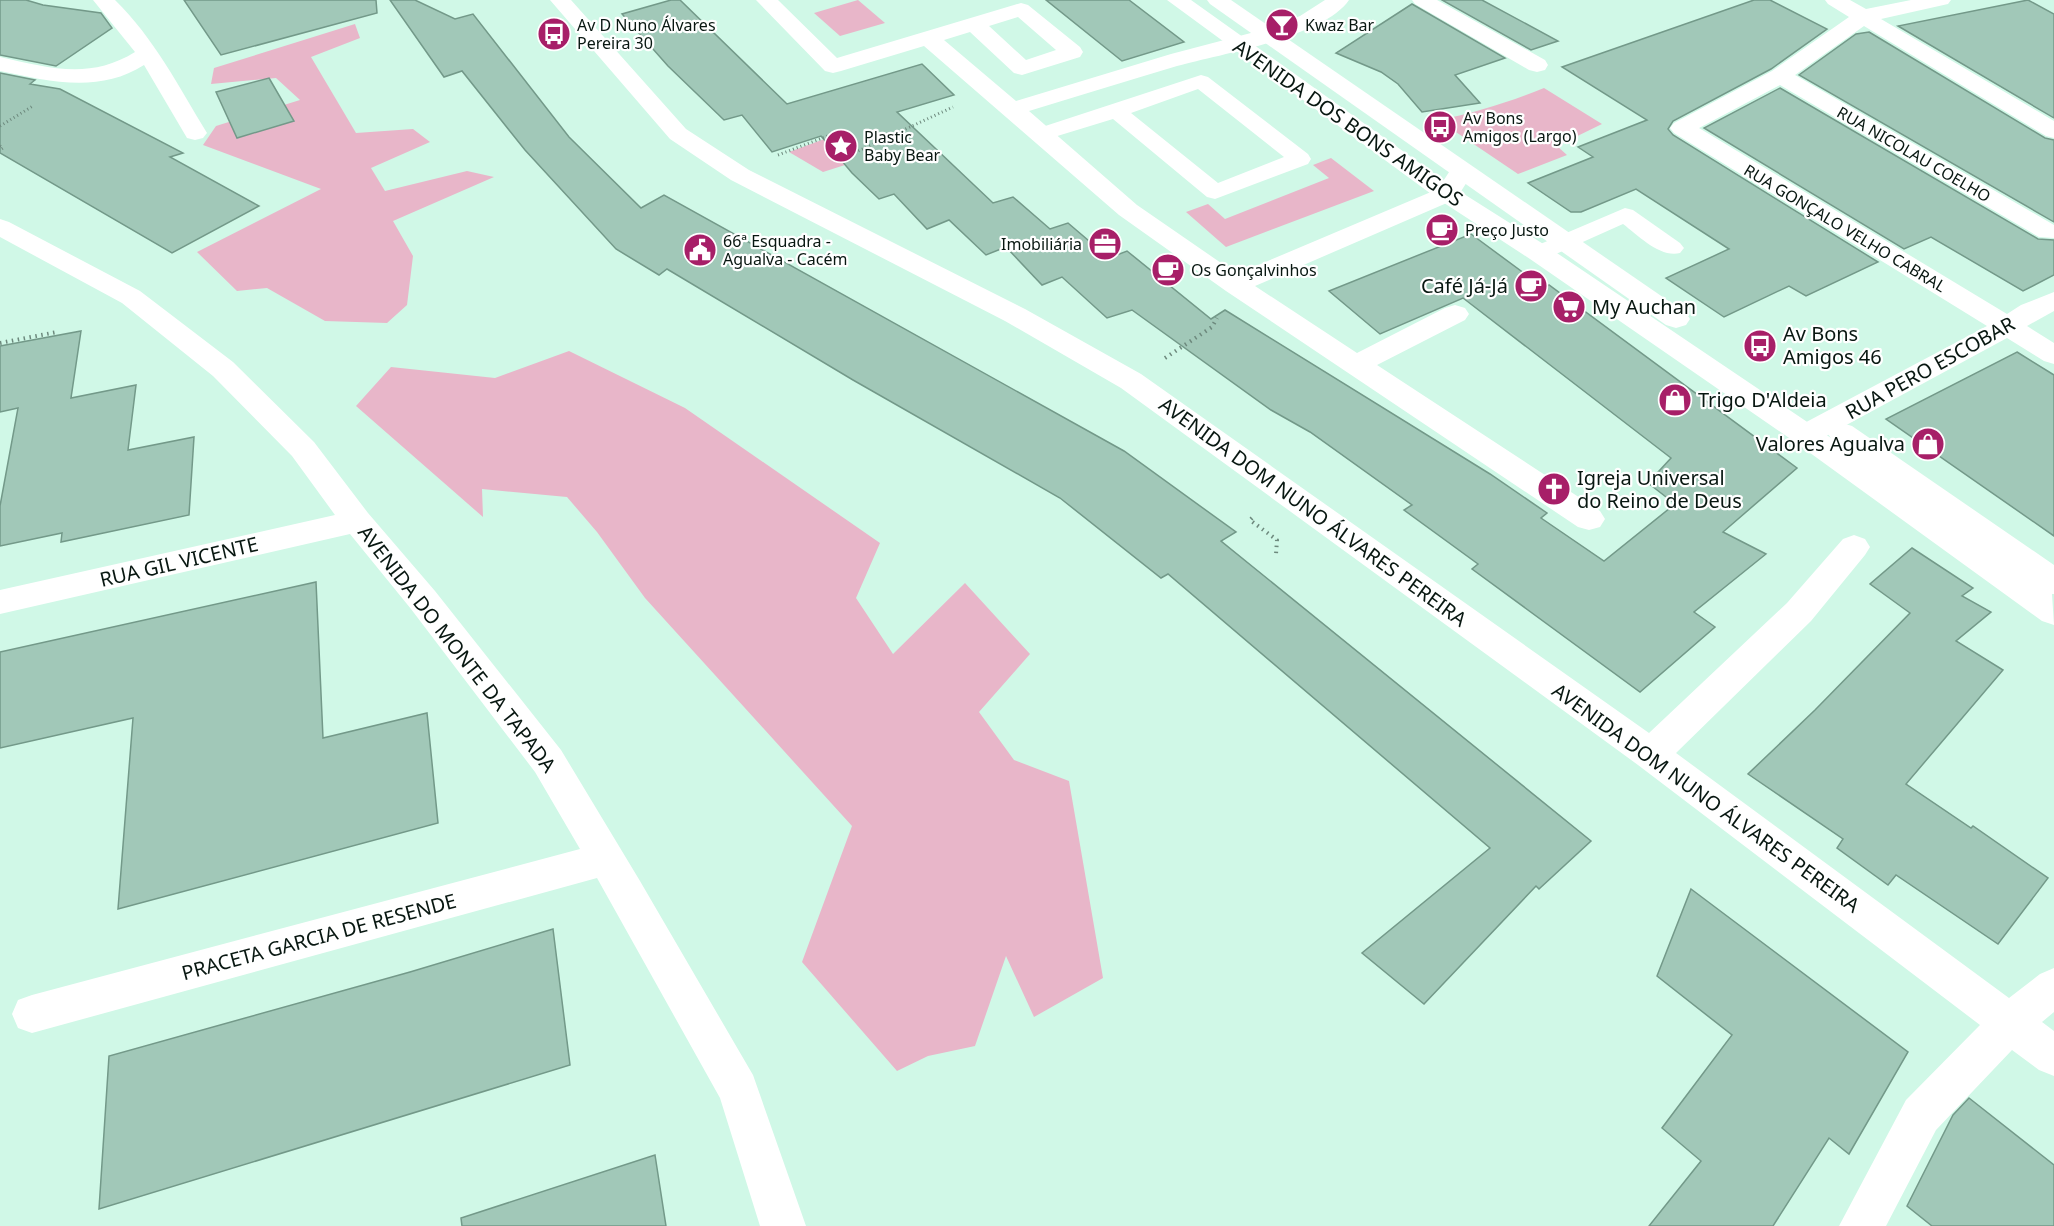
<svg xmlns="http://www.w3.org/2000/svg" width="2054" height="1226" font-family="'Noto Sans',sans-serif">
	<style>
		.green { fill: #e8b6c9 }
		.building { fill: #a1c8b8; stroke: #739989; stroke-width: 1.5 }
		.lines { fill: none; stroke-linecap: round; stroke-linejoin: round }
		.path-far1 { stroke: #6d897d; stroke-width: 3; stroke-dasharray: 1 3; stroke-linecap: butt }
		.path { stroke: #6d897d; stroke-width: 4; stroke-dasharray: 1.5 4.5; stroke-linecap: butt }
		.lane { fill: #fff; fill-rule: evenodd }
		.street { fill: #fff; fill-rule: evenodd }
		.secondary { fill: #fff; fill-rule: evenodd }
		.labels { text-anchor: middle; stroke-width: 4.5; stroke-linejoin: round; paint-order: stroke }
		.far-poi-label { font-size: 16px; fill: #081711; stroke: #fff; text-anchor: start }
		.far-street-label { font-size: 16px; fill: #081711; stroke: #fff }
		.street-label { font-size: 20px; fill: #081711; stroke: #fff }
		.poi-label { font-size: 20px; fill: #081711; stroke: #fff; text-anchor: start }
	</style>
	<rect width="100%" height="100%" fill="#d0f8e7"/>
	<g class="green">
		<polygon points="858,0 885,23 840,36 814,13"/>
		<polygon points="355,24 360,38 311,57 356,133 413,129 430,142 371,168 385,191 467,171 494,177 393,221 413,256 407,305 387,323 325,321 267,288 237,291 197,252 321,189 203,145 216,126 300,100 276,78 211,84 214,68"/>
		<path d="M1544 88 1602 124 1557 146 1567 155 1518 174 1438 120C1475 113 1509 102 1544 88Z"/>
		<polygon points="830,137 845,165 823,172 789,152"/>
		<polygon points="1331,158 1374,191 1226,247 1186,212 1208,204 1225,219 1329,178 1313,165"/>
		<polygon points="569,351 685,408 880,543 856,598 893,654 965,583 1030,654 979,712 1014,760 1069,781 1103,978 1034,1017 1006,956 975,1046 928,1056 897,1071 802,962 852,826 645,598 597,532 567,497 482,489 483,517 356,406 391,367 495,378"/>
	</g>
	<g class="building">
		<polygon points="0,0 26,0 43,5 101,13 112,28 56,66 0,55"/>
		<polygon points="184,0 376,0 377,13 221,55"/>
		<polygon points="390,0 415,0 455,19 473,14 569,137 641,208 664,195 1124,451 1236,532 1221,541 1591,841 1539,889 1536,886 1424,1004 1362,953 1490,848 1168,574 1161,578 1060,498 853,380 667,269 659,275 616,249 525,150 462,71 444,77"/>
		<polygon points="671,0 680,0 787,104 922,64 954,95 897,112 993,203 1013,197 1050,229 1068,223 1109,258 1127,251 1211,319 1225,310 1490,474 1547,513 1541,518 1604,561 1675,504 1648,483 1671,458 1463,298 1380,334 1329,291 1471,234 1544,288 1549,285 1797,468 1723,532 1766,554 1694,612 1715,627 1640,692 1472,569 1478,564 1404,510 1412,505 1310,432 1271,410 1132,310 1107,318 1062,277 1042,285 1006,247 986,255 949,220 927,229 894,194 879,199 852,173 821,136 772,152 742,115 724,120 668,66 622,14"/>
		<polygon points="1046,0 1129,0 1184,42 1122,61"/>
		<polygon points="1442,0 1482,0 1558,41 1531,50"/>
		<polygon points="1754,0 1770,0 1827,29 1771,69 1673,121 1668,129 1673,135 1878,262 1806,296 1789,286 1724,317 1666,278 1729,249 1636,189 1581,212 1571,212 1528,183 1593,157 1578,147 1647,120 1562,67"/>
		<polygon points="2028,0 2054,14 2054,118 1898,26"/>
		<polygon points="1412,4 1505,58 1455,75 1480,103 1422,112 1398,84 1381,72 1336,53"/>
		<polygon points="1869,32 2045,138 2054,140 2054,222 1799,75 1856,34"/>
		<polygon points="0,73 35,80 30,84 60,89 183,153 170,157 259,206 172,253 0,153"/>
		<polygon points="269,78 294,121 237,138 216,92"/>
		<polygon points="1780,88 2038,239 2054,240 2054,275 2023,291 1931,237 1904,249 1704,128"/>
		<polygon points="81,331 71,398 136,385 128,450 194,437 189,515 61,542 62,533 0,546 0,506 18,408 0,412 0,346"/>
		<polygon points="2017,352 2054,375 2054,536 1886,419"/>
		<polygon points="1912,548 1973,588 1962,596 1991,612 1956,641 2003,670 1906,784 1971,828 1973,826 2048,878 1998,944 1896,875 1888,885 1837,848 1843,839 1748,774 1815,710 1910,613 1870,584"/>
		<polygon points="316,582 323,738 427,713 438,823 118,909 133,718 0,748 0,652"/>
		<polygon points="1691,889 1908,1052 1849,1154 1829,1138 1773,1226 1649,1226 1701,1161 1662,1128 1732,1035 1657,976"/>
		<polygon points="553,929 570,1065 99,1209 109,1056 410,972"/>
		<polygon points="1969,1098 2054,1165 2054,1226 1932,1226 1907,1206 1953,1115"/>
		<polygon points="655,1155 666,1226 462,1226 461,1218"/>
	</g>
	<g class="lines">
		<g class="path-far1">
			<polyline points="0,126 33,106"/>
			<polyline points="0,146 3,148 0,150"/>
			<polyline points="778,155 833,134 854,153 953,107"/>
		</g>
		<g class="path">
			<polyline points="0,343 57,332"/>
			<polyline points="1165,358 1212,327 1217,318"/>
			<polyline points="1252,518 1250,520 1277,540 1276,554"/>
		</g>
		<g class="lane">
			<path d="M1201 75 1208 77 1308 154 1311 159 1308 164 1215 199 1207 197 1113 119 1041 141 1033 140 1030 135 1033 130ZM1198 89 1284 157 1218 183 1131 113Z"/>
			<path d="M1625 208 1633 210 1680 243 1684 248 1680 253C1660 258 1639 236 1623 224L1547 258 1539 260 1531 258 1527 253 1531 248Z"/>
		</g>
		<g class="street">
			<path d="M93 0H115C154 38 179 87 207 133L203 138 195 140 187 138 144 65C99 94 48 81 0 71V57C49 68 90 80 135 52Z"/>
			<polygon points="550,0 571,0 686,129 749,170 1025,309 1141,374 1649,733 1787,603 1843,539 1854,535 1865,539 1870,547 1865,555 1811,621 1676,753 2009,998 2040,974 2054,968 2054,1012 2042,1022 2054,1031 2054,1076 2039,1070 2012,1050 1936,1130 1886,1226 1839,1226 1906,1100 1980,1025 1638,765 1121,388 1005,321 731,180 670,139"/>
			<path d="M756 0H778L837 58 1014 5 1021 3 1028 5 1080 47 1083 52 1080 57 1022 75 1014 73 970 32 944 40 1016 101 1171 54 1266 29 1300 16 1325 0H1349C1324 37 1220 54 1177 66 1127 81 1078 96 1029 111L1137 205 1237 274 1438 189 1453 166 1462 164 1471 166 1474 171 1456 199 1255 286 1357 353 1445 308 1455 305 1465 308 1469 314 1465 320 1377 365 1600 511 1605 519 1600 527 1589 530 1578 527 1226 291 1119 215 924 46 841 71 833 73 825 71ZM1018 17 1056 50 1026 60 989 26Z"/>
			<polygon points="1412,0 1437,0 1545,60 1548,65 1545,70 1537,72 1529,70 1415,4"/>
			<polygon points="1825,0 1850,0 1866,9 1911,0 1951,0 1948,4 1881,19 2054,121 2054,138 2046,136 1864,26 1795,75 2054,225 2054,238 2039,237 1780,85 1699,128 2007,314 2021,305 2054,292 2054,311 2027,326 2054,343 2054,364 2044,361 2007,338 1815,442 1805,445 1795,442 1790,435 1795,428 1987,326 1674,133 1670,128 1674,123 1772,71 1849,17 1828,4"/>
			<polygon points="0,219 9,222 140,291 233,362 314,442 368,513 435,591 561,750 640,881 753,1075 806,1226 760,1226 720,1098 597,878 32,1033 18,1028 12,1014 18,1000 32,995 580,849 535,772 411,609 350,534 0,614 0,590 335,515 292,456 213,376 122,303 0,237"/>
		</g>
		<g class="secondary">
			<polygon points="1167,0 1191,0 1456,189 1548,247 1831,438 1827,433 1832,426 1842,423 1852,426 2054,565 2054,594 2052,594 2054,625 2042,621 1795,442 1530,259 1438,199"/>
			<polygon points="1207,0 1231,0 1686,313 1690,319 1686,325 1676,328 1666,325 1210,4"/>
		</g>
	</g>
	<defs>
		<symbol id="bar-disc" viewBox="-11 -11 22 22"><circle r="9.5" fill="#a71f68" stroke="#fff"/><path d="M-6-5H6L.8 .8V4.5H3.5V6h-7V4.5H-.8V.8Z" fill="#fff"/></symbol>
		<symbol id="bus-disc" viewBox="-11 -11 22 22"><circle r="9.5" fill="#a71f68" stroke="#fff"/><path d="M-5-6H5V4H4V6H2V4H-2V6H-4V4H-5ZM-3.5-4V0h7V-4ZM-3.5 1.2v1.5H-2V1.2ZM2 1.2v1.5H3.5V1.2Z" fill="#fff"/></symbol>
		<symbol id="sight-disc" viewBox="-11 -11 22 22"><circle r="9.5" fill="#a71f68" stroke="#fff"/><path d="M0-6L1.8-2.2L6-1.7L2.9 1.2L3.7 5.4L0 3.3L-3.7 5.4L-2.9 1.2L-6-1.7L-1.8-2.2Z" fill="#fff"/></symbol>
		<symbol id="cafe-disc" viewBox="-11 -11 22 22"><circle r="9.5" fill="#a71f68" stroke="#fff"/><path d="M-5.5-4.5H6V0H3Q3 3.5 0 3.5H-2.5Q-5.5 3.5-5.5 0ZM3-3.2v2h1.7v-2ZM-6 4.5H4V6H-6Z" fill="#fff"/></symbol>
		<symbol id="office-disc" viewBox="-11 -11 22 22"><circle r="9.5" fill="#a71f68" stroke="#fff"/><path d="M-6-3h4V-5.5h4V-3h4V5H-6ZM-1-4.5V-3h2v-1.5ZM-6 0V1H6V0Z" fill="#fff"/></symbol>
		<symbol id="civic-disc" viewBox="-11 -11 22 22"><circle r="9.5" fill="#a71f68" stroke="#fff"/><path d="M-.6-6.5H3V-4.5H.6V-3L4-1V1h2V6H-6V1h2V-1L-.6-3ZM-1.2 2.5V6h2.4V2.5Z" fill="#fff"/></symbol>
		<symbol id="supermarket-disc" viewBox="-11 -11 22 22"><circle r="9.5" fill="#a71f68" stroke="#fff"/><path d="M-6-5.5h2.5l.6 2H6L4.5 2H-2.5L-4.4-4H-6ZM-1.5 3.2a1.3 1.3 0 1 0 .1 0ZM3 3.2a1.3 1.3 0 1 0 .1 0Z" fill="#fff"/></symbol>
		<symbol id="shop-disc" viewBox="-11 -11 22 22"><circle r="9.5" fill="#a71f68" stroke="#fff"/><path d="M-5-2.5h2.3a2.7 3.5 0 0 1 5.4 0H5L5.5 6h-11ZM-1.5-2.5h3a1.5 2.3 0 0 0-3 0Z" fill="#fff"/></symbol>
		<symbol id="church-disc" viewBox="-11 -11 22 22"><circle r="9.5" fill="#a71f68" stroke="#fff"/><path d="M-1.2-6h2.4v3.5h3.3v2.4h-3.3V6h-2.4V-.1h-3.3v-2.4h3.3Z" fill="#fff"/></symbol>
	</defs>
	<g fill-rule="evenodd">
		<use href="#bar-disc" x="1263" y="6" width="38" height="38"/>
		<use href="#bus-disc" x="535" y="15" width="38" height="38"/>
		<use href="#bus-disc" x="1421" y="108" width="38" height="38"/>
		<use href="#sight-disc" x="822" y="127" width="38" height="38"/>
		<use href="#cafe-disc" x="1423" y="211" width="38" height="38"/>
		<use href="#office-disc" x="1086" y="225" width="38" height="38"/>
		<use href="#civic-disc" x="681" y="231" width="38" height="38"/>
		<use href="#cafe-disc" x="1149" y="251" width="38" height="38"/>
		<use href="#cafe-disc" x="1512" y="267" width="38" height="38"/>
		<use href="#supermarket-disc" x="1550" y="288" width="38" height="38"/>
		<use href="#bus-disc" x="1741" y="327" width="38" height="38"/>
		<use href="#shop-disc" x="1656" y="381" width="38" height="38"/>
		<use href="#shop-disc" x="1909" y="425" width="38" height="38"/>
		<use href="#church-disc" x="1535" y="470" width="38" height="38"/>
	</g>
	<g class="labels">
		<g class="far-poi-label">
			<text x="577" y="31">Av D Nuno Álvares<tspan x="577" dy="18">Pereira 30</tspan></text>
			<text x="1305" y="31">Kwaz Bar</text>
			<text x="1463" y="124">Av Bons<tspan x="1463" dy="18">Amigos (Largo)</tspan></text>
			<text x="864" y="143">Plastic<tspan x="864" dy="18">Baby Bear</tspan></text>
			<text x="1465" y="236">Preço Justo</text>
			<text x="723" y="247">66ª Esquadra -<tspan x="723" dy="18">Agualva - Cacém</tspan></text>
			<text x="1082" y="250" text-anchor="end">Imobiliária</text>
			<text x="1191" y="276">Os Gonçalvinhos</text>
		</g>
		<g class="far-street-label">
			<text transform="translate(1914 154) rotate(30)" y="6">RUA NICOLAU COELHO</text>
			<text transform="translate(1845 228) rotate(31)" y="6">RUA GONÇALO VELHO CABRAL</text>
		</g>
		<g class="street-label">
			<text transform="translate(1348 123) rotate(35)" y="7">AVENIDA DOS BONS AMIGOS</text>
			<text transform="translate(1930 368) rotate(-29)" y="7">RUA PERO ESCOBAR</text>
			<text transform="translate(1313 512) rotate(36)" y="7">AVENIDA DOM NUNO ÁLVARES PEREIRA</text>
			<text transform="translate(179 562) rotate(-13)" y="7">RUA GIL VICENTE</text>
			<text transform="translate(457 649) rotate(52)" y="7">AVENIDA DO MONTE DA TAPADA</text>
			<text transform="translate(1706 798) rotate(36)" y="7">AVENIDA DOM NUNO ÁLVARES PEREIRA</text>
			<text transform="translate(319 937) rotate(-15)" y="7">PRACETA GARCIA DE RESENDE</text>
		</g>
		<g class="poi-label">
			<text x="1508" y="293" text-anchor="end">Café Já-Já</text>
			<text x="1592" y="314">My Auchan</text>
			<text x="1783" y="341">Av Bons<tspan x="1783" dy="23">Amigos 46</tspan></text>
			<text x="1698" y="407">Trigo D'Aldeia</text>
			<text x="1905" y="451" text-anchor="end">Valores Agualva</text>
			<text x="1577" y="485">Igreja Universal<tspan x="1577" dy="23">do Reino de Deus</tspan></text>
		</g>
	</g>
</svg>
